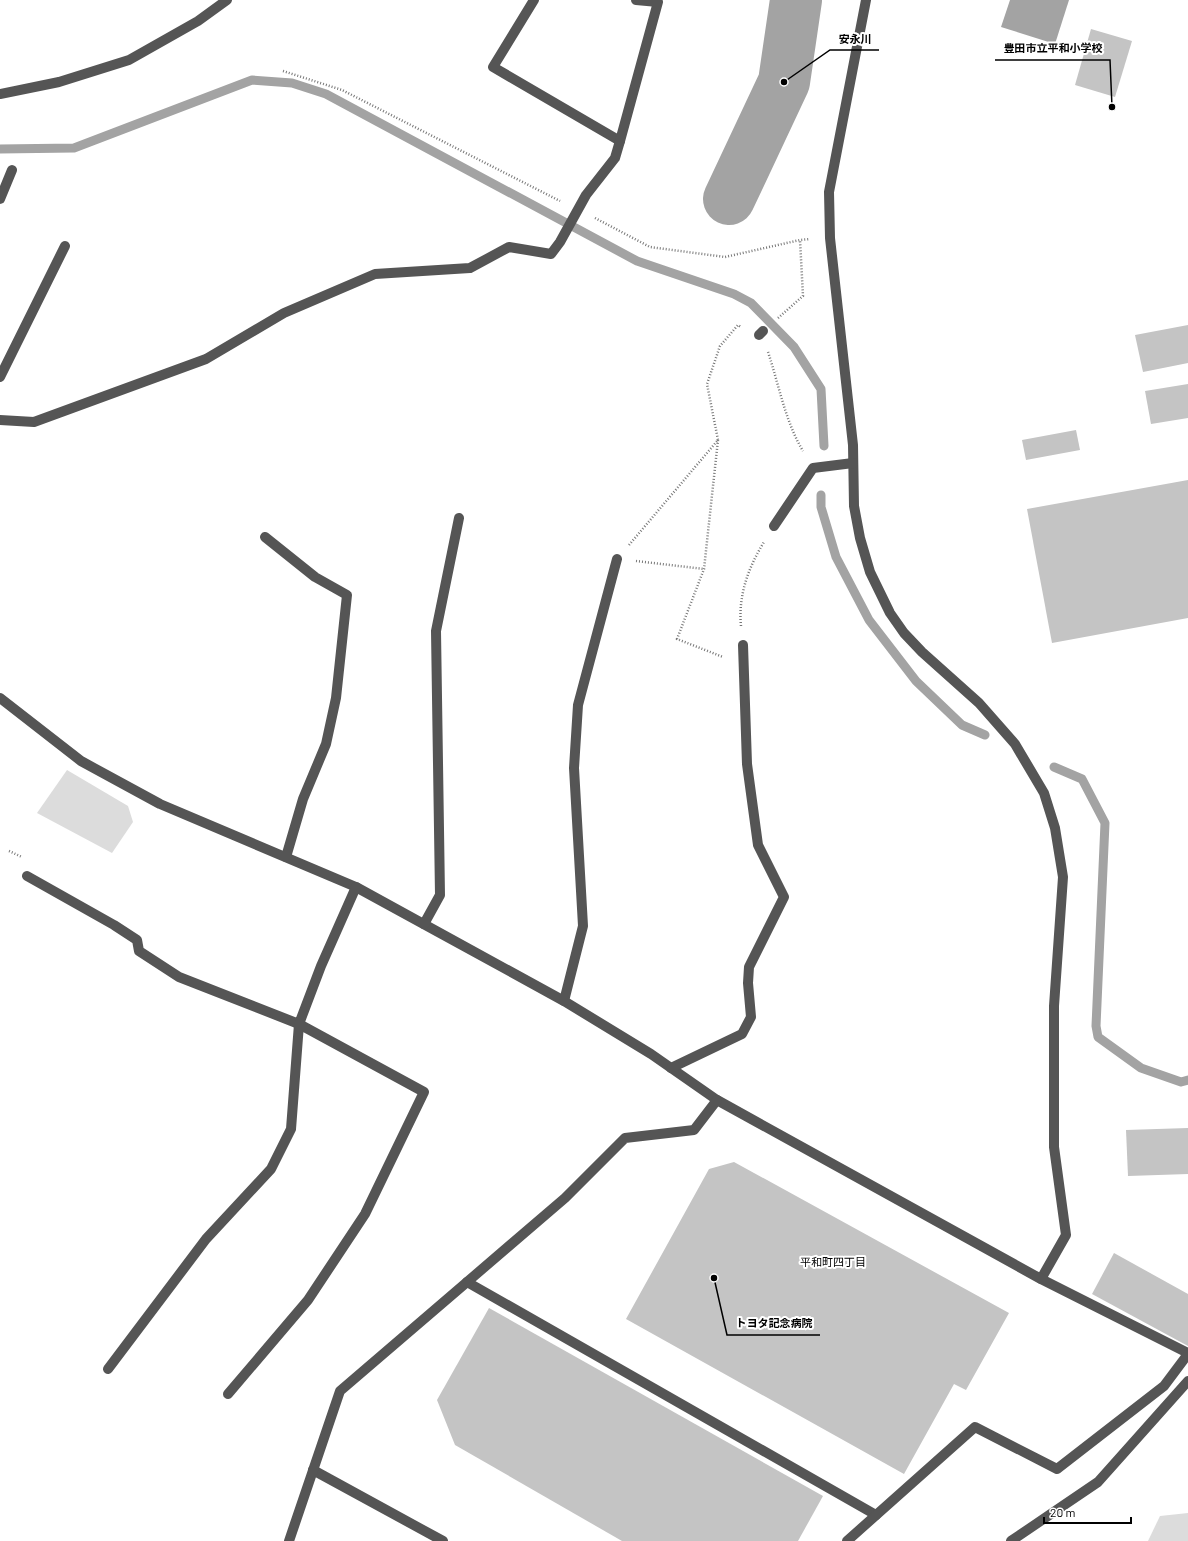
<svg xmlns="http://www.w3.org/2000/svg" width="1188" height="1541" font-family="Barlow,'Noto Sans JP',sans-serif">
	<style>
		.green { fill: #dcdcdc }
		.water { fill: #a3a3a3 }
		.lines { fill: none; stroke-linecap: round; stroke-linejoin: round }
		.stream { stroke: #a3a3a3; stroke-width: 9 }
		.river { stroke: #a3a3a3; stroke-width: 52 }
		.building { fill: #c4c4c4 }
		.path { stroke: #777; stroke-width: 2.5; stroke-dasharray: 1 2; stroke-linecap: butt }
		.minor { stroke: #555; stroke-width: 10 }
		.labels { text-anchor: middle; stroke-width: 4; stroke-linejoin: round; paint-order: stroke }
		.neighbourhood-label { font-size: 11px; fill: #000; stroke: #fff }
		.leader { fill: none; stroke: #000; stroke-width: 1.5 }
		.callout-dot { fill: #000; stroke: #fff; stroke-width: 1.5 }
		.callout-label { font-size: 11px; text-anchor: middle; font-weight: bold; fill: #000; stroke: #fff; stroke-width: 4; stroke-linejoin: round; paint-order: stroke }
	</style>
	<rect width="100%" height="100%" fill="#fff"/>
	<g class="green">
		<polygon points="67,770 128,806 133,822 112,853 37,813"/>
		<polygon points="1188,1513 1188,1541 1148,1541 1160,1516"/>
	</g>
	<polygon class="water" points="1010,0 1069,0 1055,44 1001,27"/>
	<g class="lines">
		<g class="stream">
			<polyline points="0,149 74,148 252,80 292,83 326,94 637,261 734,294 751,303 794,347 821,389 824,446"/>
			<polyline points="821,495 821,507 836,557 869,620 916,681 962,725 985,735"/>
			<polyline points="1054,767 1082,779 1105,823 1096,1026 1098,1037 1141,1068 1181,1082 1188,1080"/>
		</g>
		<polyline class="river" points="729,199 784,82 796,0"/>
	</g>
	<g class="building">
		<polygon points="1091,29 1132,41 1115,97 1075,85"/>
		<polygon points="1188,325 1188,363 1143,372 1135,335"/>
		<polygon points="1188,384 1188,418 1151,424 1145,391"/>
		<polygon points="1076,430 1080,450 1026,460 1022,440"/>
		<polygon points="1188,480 1188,618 1052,643 1027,509"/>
		<polygon points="1188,1128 1188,1174 1128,1176 1126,1130"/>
		<polygon points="734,1162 1009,1313 966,1390 954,1384 904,1474 626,1319 709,1169"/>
		<polygon points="1114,1253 1188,1294 1188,1346 1092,1294"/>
		<polygon points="489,1308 823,1496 798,1541 622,1541 455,1445 437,1400"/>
	</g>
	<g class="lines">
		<g class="path">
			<polyline points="283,71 342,90 560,201"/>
			<polyline points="595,218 650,247 725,257 800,240 810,239"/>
			<polyline points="778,318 803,296 800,240"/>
			<path d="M768 352C779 385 785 421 803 451"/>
			<polyline points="718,440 704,569 677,639 723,657"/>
			<polyline points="629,545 718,440 707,384 720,346 738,325 741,327"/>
			<polyline points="636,561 704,569"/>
			<path d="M741 626C738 596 748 568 764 542"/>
			<polyline points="9,851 22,857"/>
		</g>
		<g class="minor">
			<polyline points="534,0 493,67 620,141"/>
			<polyline points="866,0 829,192 830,238 853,445 854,506 860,538 870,572 890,613 904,633 922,652 979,703 1015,744 1044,793 1055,828 1063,877 1054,1006 1054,1147 1066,1235 1041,1279"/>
			<polyline points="0,94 59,82 129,60 198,21 227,0"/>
			<polyline points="0,199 12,170"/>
			<polyline points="759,335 763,331"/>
			<polyline points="0,377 65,246"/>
			<polyline points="0,420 34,422 206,359 284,313 375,274 470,268 509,247 551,254 560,242 586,195 615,158 620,141 658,2 636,0"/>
			<polyline points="774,526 813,468 853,463"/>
			<polyline points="265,537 315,577 347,595 336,698 326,744 303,799 286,857"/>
			<polyline points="0,698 81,761 160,804 356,887 564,1001 651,1054 717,1100 1041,1279 1188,1353"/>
			<polyline points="27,876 114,925 137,940 139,951 179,977 299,1024 321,966 356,887"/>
			<polyline points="424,924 440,895 436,631 459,518"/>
			<polyline points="564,1001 583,926 574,768 578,705 617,559"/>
			<polyline points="671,1068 742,1034 751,1017 748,983 749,967 784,897 758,845 747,764 743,645"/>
			<polyline points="467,1282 876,1515"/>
			<polyline points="108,1369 206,1239 271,1169 291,1129 299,1024 424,1092 365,1214 308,1300 228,1394"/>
			<polyline points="313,1470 443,1541"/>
			<polyline points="289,1541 340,1391 565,1198 625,1138 694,1130 717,1100"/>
			<polyline points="847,1541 975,1427 1057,1469 1164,1386 1188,1354"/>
			<polyline points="1011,1541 1098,1482 1188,1381"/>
		</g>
	</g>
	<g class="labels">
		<g class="neighbourhood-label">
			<text x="833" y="1266">平和町四丁目</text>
		</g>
	</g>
	<path class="leader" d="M784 82L830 50H879M1112 107L1110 60H995M714 1278L727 1335H820"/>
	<g class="callout-dot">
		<circle cx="784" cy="82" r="4"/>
		<circle cx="1112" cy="107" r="4"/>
		<circle cx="714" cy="1278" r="4"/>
	</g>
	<g class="callout-label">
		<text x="855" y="43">安永川</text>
		<text x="1053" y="52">豊田市立平和小学校</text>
		<text x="774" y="1327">トヨタ記念病院</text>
	</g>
	<path d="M1044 1517v6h87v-6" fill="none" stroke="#000000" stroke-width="2"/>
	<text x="1050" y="1517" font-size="12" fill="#000000" stroke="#ffffff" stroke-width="3" paint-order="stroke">20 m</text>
</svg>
